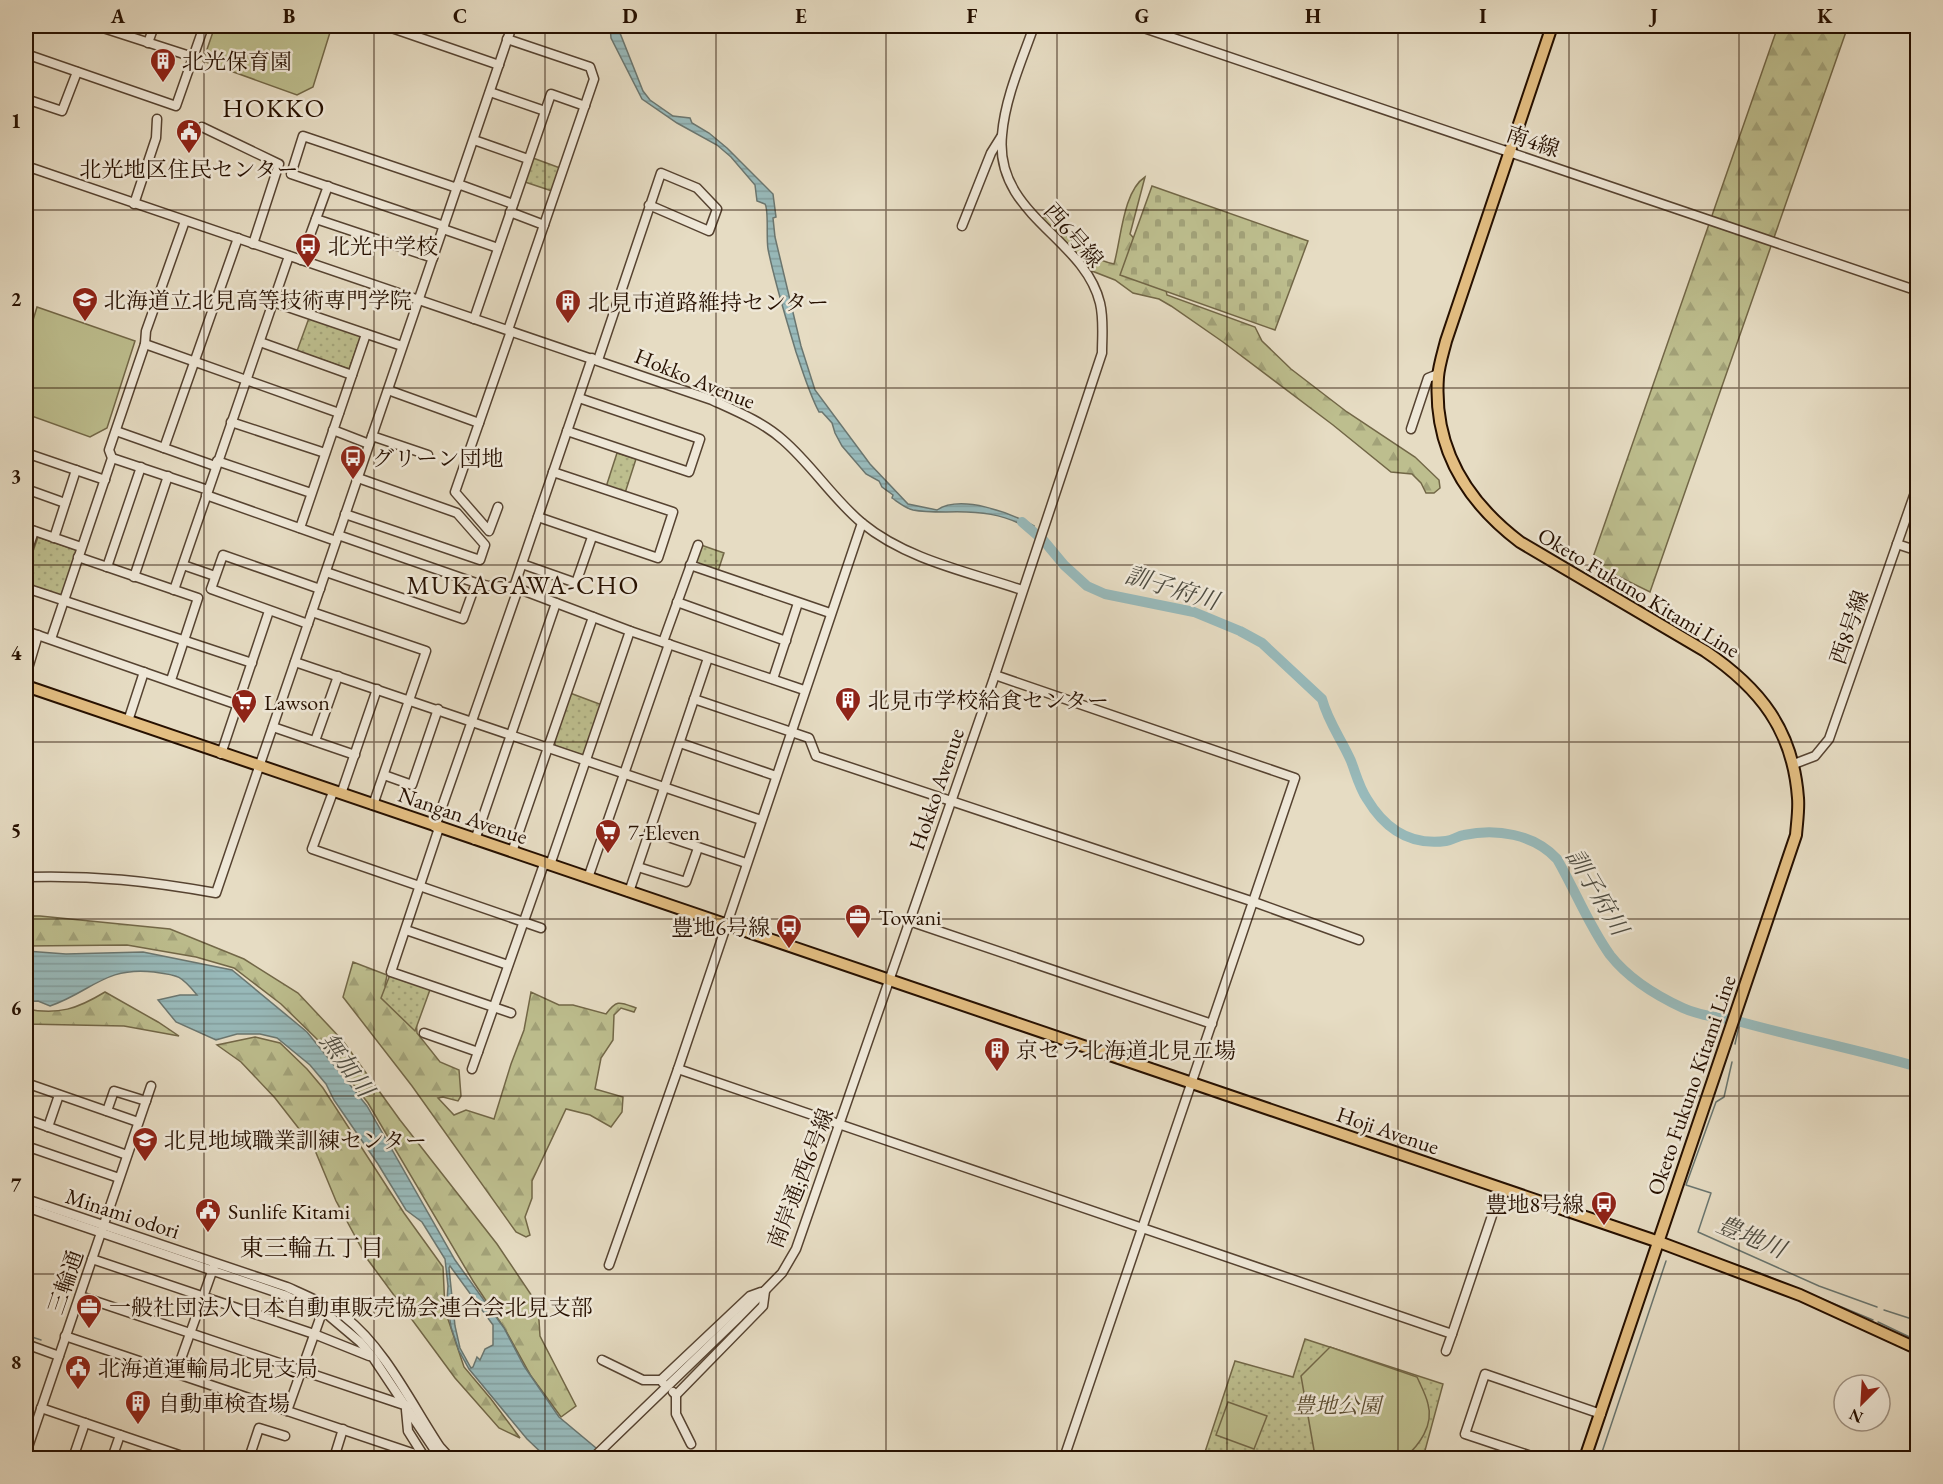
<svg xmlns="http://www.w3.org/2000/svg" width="1943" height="1484" font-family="'EB Garamond','Noto Serif JP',serif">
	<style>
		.forest { fill: url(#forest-firs); stroke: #726747; stroke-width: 1.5 }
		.cemetery { fill: url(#cemetery-stones); stroke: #726747; stroke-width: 1.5 }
		.park { fill: url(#park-dots); stroke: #726747; stroke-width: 1.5 }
		.garden { fill: #bdbe8e; stroke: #726747; stroke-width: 1.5 }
		.water { fill: url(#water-rules); stroke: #6a7670; stroke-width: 1.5; fill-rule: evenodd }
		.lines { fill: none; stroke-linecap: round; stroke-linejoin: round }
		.stream { stroke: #6a7670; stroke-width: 1.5 }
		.river { stroke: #98babb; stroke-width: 10 }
		.minor-casing { stroke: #564331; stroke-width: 11 }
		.major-casing { stroke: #261000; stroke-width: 14 }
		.minor { stroke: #efe8d8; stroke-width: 8 }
		.major { stroke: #e3be82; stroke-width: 10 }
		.grid { fill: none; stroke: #261000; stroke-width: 1.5; stroke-opacity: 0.55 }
		.labels { text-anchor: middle; stroke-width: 5; stroke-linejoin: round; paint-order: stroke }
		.poi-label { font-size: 22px; fill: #261000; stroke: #efe8d8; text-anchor: start }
		.street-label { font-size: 22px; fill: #261000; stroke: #efe8d8 }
		.park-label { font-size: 22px; font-style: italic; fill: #5b4d32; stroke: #efe8d8 }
		.water-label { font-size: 24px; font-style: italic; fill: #4e4c41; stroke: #efe8d8 }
		.neighbourhood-label { font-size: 24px; fill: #261000; stroke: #efe8d8 }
		.quarter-label { font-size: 26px; letter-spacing: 1.5px; fill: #261000; stroke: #efe8d8 }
		.neatline { fill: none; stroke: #261000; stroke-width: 2 }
		.grid-label { font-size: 20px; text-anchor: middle; font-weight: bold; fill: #261000 }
	</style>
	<defs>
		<pattern id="forest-firs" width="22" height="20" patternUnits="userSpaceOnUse" patternTransform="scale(1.5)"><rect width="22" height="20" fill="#bdbe8e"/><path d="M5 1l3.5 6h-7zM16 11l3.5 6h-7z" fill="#a2a279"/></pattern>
		<pattern id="cemetery-stones" width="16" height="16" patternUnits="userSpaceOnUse" patternTransform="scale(1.5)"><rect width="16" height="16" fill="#bdbe8e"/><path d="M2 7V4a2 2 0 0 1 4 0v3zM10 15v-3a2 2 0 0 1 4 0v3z" fill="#a2a279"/></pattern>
		<pattern id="park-dots" width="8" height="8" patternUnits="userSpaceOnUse" patternTransform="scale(1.5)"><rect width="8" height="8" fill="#bdbe8e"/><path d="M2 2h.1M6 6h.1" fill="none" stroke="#a2a279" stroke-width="1.8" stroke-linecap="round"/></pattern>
		<pattern id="water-rules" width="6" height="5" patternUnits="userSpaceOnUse" patternTransform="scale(1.5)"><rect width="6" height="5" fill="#98babb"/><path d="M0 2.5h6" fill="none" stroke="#839f9f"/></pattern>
	</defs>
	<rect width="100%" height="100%" fill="#e6dcc3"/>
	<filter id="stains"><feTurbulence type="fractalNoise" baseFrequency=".00333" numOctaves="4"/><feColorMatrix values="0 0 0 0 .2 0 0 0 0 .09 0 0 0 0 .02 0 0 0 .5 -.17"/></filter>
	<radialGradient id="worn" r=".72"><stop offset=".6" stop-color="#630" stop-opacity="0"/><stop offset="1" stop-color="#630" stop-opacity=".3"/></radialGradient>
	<g class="forest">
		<polygon points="1778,26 1848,26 1650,592 1591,563"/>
		<path d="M1145 177 1130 234C1147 252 1163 270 1167 295L1255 327 1262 341 1291 369 1347 412 1415 457 1439 480 1440 488 1434 493H1426L1421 483 1412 474 1391 472 1333 425 1223 342 1171 306 1159 299 1133 293 1115 280 1092 271 1054 229 1041 218 1045 217C1069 234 1084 258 1114 264 1121 240 1123 191 1145 177Z"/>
		<polygon points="26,916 40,916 170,929 244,959 298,993 343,1041 400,1120 497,1244 538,1305 540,1336 576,1406 561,1417 531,1376 506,1331 473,1281 368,1103 321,1043 281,1004 234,968 196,957 127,945 26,946"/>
		<path d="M353 962 387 975 385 986 397 992 416 1016 417 1033 440 1062 459 1070 461 1096 458 1101 443 1097 438 1098 454 1115 466 1110 494 1119 511 1064 524 1030 531 992 559 1005H573L606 1014C617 999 620 1002 636 1008L634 1012 621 1008 614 1015 613 1040 601 1058 595 1089 623 1097 622 1112 611 1127 590 1115 566 1109 532 1181V1198L525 1217 530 1235 526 1237 516 1232 412 1086 343 997Z"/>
		<path d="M105 992 158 1022 179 1036 124 1026 26 1024V1009C59 1015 77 1009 105 992Z"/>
		<polygon points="255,1037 280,1043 307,1069 323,1088 404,1213 443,1267 445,1310 464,1367 491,1399 520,1438 499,1428 455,1378 368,1260 336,1201 314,1148 275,1098 241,1062 217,1045"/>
	</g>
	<polygon class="cemetery" points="1152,186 1308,241 1275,330 1120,275"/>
	<g class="park">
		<polygon points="533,158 560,168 552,191 525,182"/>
		<polygon points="309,318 361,336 349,369 297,351"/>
		<polygon points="617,453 636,459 625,493 606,487"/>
		<polygon points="38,537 76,550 76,552 62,595 59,596 26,585 26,571"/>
		<polygon points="701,545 724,553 718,571 694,563"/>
		<polygon points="570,693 602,705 586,753 582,755 556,746 554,742"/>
		<polygon points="391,972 431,987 415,1031 381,998"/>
		<polygon points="1305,1339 1443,1384 1423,1458 1312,1458 1204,1455 1235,1361 1293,1377"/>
	</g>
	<g class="garden">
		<polygon points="215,26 332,26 313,87 297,95 203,61"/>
		<polygon points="37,307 135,341 107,428 90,437 26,414 26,329 30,330"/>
		<path d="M1330 1347 1417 1377C1421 1386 1426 1395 1428 1404 1434 1425 1419 1446 1404 1458H1332L1315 1456 1301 1376Z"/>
		<polygon points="1228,1402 1267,1416 1254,1449 1216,1435"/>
	</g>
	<g class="water">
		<path d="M610 26H616L618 28 643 91 650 100 673 116 690 118 692 123 709 133 727 148 773 194 776 217 773 218 775 237 801 346 815 390 870 464 908 504 937 510C961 494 1011 513 1034 526L1032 531C1006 513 977 511 946 512 935 512 923 512 913 510 905 508 898 502 892 498L893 495 882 487 879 481 866 474 842 446 835 433 832 423 822 412H819C809 393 803 372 796 352 786 318 775 284 768 249 766 237 769 210 765 204L757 201 755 185 731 157 717 145 677 123 642 99 611 38Z"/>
		<path d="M26 951 66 954 143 952 232 970 307 1032 367 1106 455 1260 504 1328 524 1366 559 1417 608 1458H547L527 1439 469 1369 459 1351 451 1327 447 1301 448 1286 445 1259 422 1222 406 1210 378 1164 334 1100 326 1084 310 1065 277 1038 260 1034H237L216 1040 176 1022 158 1000 180 995H197C181 975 178 975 154 972 105 966 91 992 50 1006L38 1001 26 1002ZM450 1266 493 1325V1345L485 1349 480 1360 477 1357 473 1367 471 1368 460 1348 455 1326 449 1268Z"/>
	</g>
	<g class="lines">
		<g class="stream">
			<polyline points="1735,1044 1740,1022"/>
			<polyline points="1732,1062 1724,1097 1716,1102 1686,1185 1711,1193 1698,1232 1819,1286 1877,1307"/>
			<polyline points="1673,1243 1760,1273 1873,1320"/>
			<polyline points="1884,1310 1918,1321"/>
			<polyline points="1878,1322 1918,1341"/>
			<polyline points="26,1335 41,1340"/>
			<polyline points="1600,1458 1666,1261"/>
		</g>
		<path class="river" d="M1022 522 1044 541 1064 565 1087 586 1105 594 1194 612 1240 631 1262 643 1322 699C1328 722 1342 740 1351 761 1356 774 1359 787 1367 799 1385 829 1410 846 1446 841 1453 840 1458 836 1464 835 1496 828 1534 834 1557 859 1575 890 1589 926 1610 955 1628 978 1657 996 1683 1008 1702 1017 1722 1017 1741 1022 1799 1038 1859 1050 1918 1067"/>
		<defs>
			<g id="minor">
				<polyline points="97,26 193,57"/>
				<polyline points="386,26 499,65"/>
				<polyline points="1138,26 1918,291"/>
				<polyline points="507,39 590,67 594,79 508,330"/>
				<polyline points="148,43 154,26"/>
				<polyline points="26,54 176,106 204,26"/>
				<polyline points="490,92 545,111"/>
				<polyline points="26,99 62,111 77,72"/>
				<polyline points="202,127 279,164 253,244"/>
				<polyline points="474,140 528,159"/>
				<path d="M26 166 712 400C736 411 763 422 783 440 812 465 833 499 862 523 907 560 969 572 1022 590"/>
				<polyline points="458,184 513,204"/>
				<polyline points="134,204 156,138 157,119"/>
				<polyline points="510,212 544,225"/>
				<polyline points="316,219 433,258"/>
				<polyline points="444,226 291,174 303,136 457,188"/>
				<polyline points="962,226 991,153 1001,137"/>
				<polyline points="443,229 498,248"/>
				<polyline points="301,260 328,186"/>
				<polyline points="273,302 402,346"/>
				<polyline points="474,319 551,94 585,106"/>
				<polyline points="260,342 352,375"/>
				<polyline points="145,344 339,413"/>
				<polyline points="598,360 661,173 697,188 717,209 709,231 649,205"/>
				<polyline points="388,390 479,423"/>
				<polyline points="231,422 325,453"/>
				<polyline points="1411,429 1428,378 1438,374"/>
				<polyline points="333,430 369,444"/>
				<polyline points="116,431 215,466"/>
				<polyline points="567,431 689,472 700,439 579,398"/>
				<polyline points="372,436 428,455"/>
				<polyline points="164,448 238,238"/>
				<polyline points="26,453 105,480"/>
				<polyline points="112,458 208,490"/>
				<polyline points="217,461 311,493"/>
				<polyline points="26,489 65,503"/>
				<polyline points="206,495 336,541"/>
				<polyline points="498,507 489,531 455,492 511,331"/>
				<polyline points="345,514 480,560 485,545 457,513 358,478"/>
				<polyline points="538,517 658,558 673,512 553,472"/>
				<polyline points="26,528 81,547"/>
				<polyline points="300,528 366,334"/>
				<polyline points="338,535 476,583 489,586 514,587 630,631 804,690"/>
				<polyline points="54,538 76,470"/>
				<polyline points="1897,544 1918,551"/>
				<polyline points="26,555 34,531"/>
				<polyline points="78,557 198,598 171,680"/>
				<polyline points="522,564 576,583 592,537"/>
				<polyline points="183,565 215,576"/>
				<polyline points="690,565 830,613"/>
				<polyline points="107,567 141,467"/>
				<polyline points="326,572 463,619 476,583"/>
				<polyline points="134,577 168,476"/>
				<polyline points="514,587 592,358"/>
				<polyline points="26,588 252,663"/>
				<polyline points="174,590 289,256"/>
				<polyline points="677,602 786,641"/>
				<polyline points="312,612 426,651 373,805"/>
				<polyline points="308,624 211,589 223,555 320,589"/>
				<polyline points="26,631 238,705"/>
				<polyline points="51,639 112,458 109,450 145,344 146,331 185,221"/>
				<polyline points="663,642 698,545"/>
				<polyline points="295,662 761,820"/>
				<polyline points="26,675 38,635"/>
				<polyline points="995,675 1295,778 1064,1458"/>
				<polyline points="773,679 798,603"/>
				<polyline points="694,699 809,738 816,756 1254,902 1359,940"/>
				<polyline points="128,721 144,672"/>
				<polyline points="273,727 355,755"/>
				<polyline points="315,741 338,676"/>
				<polyline points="680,743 776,776"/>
				<polyline points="221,754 269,611"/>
				<polyline points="1794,764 1815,756 1829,739 1918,484"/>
				<polyline points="384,775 412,785 438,709"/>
				<polyline points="333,792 312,849 541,928"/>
				<polyline points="341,794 377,689"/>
				<polyline points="435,827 518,589"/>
				<polyline points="439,828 391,972 511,1013"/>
				<polyline points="650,831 746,863"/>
				<polyline points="475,840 556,603"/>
				<polyline points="512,852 593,617"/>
				<polyline points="550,865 630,631"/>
				<polyline points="638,867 686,882 698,848"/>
				<path d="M26 877C94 875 149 881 216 893L512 26"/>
				<polyline points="588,878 669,644"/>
				<polyline points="629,892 708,658"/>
				<polyline points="909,921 1212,1024"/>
				<polyline points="406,930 508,965"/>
				<polyline points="424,1033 478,1052"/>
				<polyline points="472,1069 544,864"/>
				<polyline points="678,1069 1452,1334 1501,1189"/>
				<polyline points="26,1083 138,1122"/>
				<polyline points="107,1111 114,1091 146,1101"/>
				<polyline points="26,1119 127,1155"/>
				<polyline points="48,1127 59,1095"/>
				<polyline points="26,1146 119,1178"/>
				<path d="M26 1199 287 1287C307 1296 327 1304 345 1317 385 1348 412 1405 440 1447L450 1458"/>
				<polyline points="26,1207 284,1295 328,1315 360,1342 372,1356 440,1458"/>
				<polyline points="92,1259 314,1334 369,1356"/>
				<polyline points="609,1265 678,1069 862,523"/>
				<polyline points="80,1296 407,1406"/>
				<polyline points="65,1336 424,1457"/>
				<polyline points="26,1344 59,1356"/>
				<polyline points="1446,1351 1452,1334"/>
				<polyline points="602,1360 643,1380 661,1380 663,1383"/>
				<polyline points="176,1373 214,1266"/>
				<polyline points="661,1380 750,1296 761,1292"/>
				<polyline points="673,1392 676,1395 676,1414 691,1444"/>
				<polyline points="676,1395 763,1306 765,1291"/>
				<polyline points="41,1408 188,1458"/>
				<polyline points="406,1410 408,1431 425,1458"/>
				<polyline points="287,1411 324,1307"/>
				<polyline points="26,1453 151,1086"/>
				<polyline points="73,1458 85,1423"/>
				<polyline points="112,1458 120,1435"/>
				<polyline points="249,1458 259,1428 285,1436"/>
				<polyline points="299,1458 300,1456 308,1458"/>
				<polyline points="334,1458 343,1429"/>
				<path d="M593 1458 739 1317 782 1273 796 1249 995 675 1102 353C1102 337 1104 320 1100 303 1084 237 994 215 1002 135 1005 98 1022 60 1034 26"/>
				<polyline points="1537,1458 1465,1434 1485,1374 1601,1414"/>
			</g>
			<g id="major">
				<path d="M1552 26 1446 341C1443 353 1439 365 1438 377 1433 447 1466 501 1520 542L1705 651C1760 688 1793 730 1798 798 1799 810 1797 822 1796 835L1585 1458"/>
				<polyline points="26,686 1659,1242 1800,1295 1918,1349"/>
			</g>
		</defs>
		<use href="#minor" class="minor-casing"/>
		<use href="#major" class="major-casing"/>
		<use href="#minor" class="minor"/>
		<use href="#major" class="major"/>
	</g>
	<path class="grid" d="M204 26V1458M374 26V1458M545 26V1458M716 26V1458M886 26V1458M1057 26V1458M1227 26V1458M1398 26V1458M1569 26V1458M1739 26V1458M26 210H1918M26 388H1918M26 565H1918M26 742H1918M26 919H1918M26 1096H1918M26 1274H1918"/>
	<defs>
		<symbol id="building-pin" viewBox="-11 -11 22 30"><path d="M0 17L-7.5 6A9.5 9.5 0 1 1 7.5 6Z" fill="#8f2418" stroke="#efe8d8"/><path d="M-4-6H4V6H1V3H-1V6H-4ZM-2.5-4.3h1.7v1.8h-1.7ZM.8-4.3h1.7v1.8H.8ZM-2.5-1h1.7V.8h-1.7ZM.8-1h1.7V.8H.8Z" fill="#fff"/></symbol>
		<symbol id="civic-pin" viewBox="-11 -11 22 30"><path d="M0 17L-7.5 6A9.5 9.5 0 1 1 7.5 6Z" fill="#8f2418" stroke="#efe8d8"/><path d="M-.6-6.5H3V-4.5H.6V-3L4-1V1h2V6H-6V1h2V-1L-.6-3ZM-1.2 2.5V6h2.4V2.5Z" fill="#fff"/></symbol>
		<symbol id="bus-pin" viewBox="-11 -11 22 30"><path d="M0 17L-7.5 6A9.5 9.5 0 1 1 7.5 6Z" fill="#8f2418" stroke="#efe8d8"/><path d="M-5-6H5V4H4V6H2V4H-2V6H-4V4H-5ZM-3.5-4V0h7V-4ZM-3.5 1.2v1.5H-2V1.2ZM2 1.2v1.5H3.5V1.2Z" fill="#fff"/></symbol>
		<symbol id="university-pin" viewBox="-11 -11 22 30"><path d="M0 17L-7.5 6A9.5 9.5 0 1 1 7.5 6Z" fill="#8f2418" stroke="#efe8d8"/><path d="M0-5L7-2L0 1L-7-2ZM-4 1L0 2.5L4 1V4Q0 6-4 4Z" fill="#fff"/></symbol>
		<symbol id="supermarket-pin" viewBox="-11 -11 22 30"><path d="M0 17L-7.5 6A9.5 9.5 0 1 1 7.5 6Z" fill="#8f2418" stroke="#efe8d8"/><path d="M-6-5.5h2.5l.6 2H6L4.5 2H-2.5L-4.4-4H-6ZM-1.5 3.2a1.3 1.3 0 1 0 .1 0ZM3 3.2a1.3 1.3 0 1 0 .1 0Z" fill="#fff"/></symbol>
		<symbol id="office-pin" viewBox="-11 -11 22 30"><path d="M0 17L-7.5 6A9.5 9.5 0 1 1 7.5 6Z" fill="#8f2418" stroke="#efe8d8"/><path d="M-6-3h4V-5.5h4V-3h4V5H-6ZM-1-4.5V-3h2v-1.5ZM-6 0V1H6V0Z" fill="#fff"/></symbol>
	</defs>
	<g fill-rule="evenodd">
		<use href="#building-pin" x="148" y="46" width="30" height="40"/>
		<use href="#civic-pin" x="174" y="117" width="30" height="40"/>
		<use href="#bus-pin" x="293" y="231" width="30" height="40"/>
		<use href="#university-pin" x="70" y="285" width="30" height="40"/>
		<use href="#building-pin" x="553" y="287" width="30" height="40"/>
		<use href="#bus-pin" x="338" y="443" width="30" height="40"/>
		<use href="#building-pin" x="833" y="685" width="30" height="40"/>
		<use href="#supermarket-pin" x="229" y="687" width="30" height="40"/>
		<use href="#supermarket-pin" x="593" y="817" width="30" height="40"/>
		<use href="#office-pin" x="843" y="902" width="30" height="40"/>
		<use href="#bus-pin" x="774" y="912" width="30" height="40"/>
		<use href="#building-pin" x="982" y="1035" width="30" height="40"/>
		<use href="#university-pin" x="130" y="1125" width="30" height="40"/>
		<use href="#bus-pin" x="1589" y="1189" width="30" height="40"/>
		<use href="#civic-pin" x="193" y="1196" width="30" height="40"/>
		<use href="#office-pin" x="74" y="1292" width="30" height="40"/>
		<use href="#civic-pin" x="63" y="1353" width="30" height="40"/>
		<use href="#building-pin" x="123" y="1388" width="30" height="40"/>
	</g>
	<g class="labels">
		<g class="poi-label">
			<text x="182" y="69">北光保育園</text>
			<text x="189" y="177" text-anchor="middle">北光地区住民センター</text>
			<text x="328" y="254">北光中学校</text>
			<text x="104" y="308">北海道立北見高等技術専門学院</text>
			<text x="588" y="310">北見市道路維持センター</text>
			<text x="372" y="466">グリーン団地</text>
			<text x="868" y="708">北見市学校給食センター</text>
			<text x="264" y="710">Lawson</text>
			<text x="628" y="840">7-Eleven</text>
			<text x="878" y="925">Towani</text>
			<text x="770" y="935" text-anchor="end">豊地6号線</text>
			<text x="1016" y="1058">京セラ北海道北見工場</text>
			<text x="164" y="1148">北見地域職業訓練センター</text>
			<text x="1584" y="1212" text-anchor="end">豊地8号線</text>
			<text x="228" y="1219">Sunlife Kitami</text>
			<text x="109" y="1315">一般社団法人日本自動車販売協会連合会北見支部</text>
			<text x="98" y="1376">北海道運輸局北見支局</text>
			<text x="158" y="1411">自動車検査場</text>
		</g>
		<g class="street-label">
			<text transform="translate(1533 141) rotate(19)" y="8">南4線</text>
			<text transform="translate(1074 235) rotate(49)" y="8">西6号線</text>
			<text transform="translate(695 378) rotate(22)" y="8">Hokko Avenue</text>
			<text transform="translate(1639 592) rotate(31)" y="8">Oketo Fukuno Kitami Line</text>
			<text transform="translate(1849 627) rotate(-71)" y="8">西8号線</text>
			<text transform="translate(936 789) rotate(-71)" y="8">Hokko Avenue</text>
			<text transform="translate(463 815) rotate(19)" y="8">Nangan Avenue</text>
			<text transform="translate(1691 1085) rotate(-71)" y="8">Oketo Fukuno Kitami Line</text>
			<text transform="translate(1388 1130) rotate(19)" y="8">Hoji Avenue</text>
			<text transform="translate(800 1178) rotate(-69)" y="8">南岸通;西6号線</text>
			<text transform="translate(123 1213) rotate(18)" y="8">Minami odori</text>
			<text transform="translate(65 1282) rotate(-71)" y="8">三輪通</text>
		</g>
		<g class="park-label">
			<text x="1337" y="1413">豊地公園</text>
		</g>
		<g class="water-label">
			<text transform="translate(1172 588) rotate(17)" y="8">訓子府川</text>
			<text transform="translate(1597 892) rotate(59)" y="8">訓子府川</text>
			<text transform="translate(347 1065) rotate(54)" y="8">無加川</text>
			<text transform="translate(1751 1237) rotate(23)" y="8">豊地川</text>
		</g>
		<g class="neighbourhood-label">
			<text x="312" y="1256">東三輪五丁目</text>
		</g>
		<g class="quarter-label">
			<text x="274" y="117">HOKKO</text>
			<text x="523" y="594">MUKAGAWA-CHO</text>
		</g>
	</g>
	<rect width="1943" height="1484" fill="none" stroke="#e6dcc3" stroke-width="66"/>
	<g transform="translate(1862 1403) rotate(204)"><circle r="28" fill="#efe8d8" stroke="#9f9282" stroke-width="1.5"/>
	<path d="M0-4.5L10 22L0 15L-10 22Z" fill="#8f2418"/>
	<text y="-9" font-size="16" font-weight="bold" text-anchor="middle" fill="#261000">N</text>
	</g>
	<rect x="33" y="33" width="1877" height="1418" class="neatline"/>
	<g class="grid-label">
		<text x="118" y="23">A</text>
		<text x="289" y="23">B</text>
		<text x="460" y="23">C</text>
		<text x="630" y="23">D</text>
		<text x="801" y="23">E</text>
		<text x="972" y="23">F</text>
		<text x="1142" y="23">G</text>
		<text x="1313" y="23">H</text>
		<text x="1483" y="23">I</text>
		<text x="1654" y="23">J</text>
		<text x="1825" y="23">K</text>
		<text x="16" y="128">1</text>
		<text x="16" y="306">2</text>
		<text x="16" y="483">3</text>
		<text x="16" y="660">4</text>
		<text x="16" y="837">5</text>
		<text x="16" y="1015">6</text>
		<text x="16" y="1192">7</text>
		<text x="16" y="1369">8</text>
	</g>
	<rect width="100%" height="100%" filter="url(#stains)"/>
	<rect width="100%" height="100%" fill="url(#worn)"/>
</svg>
